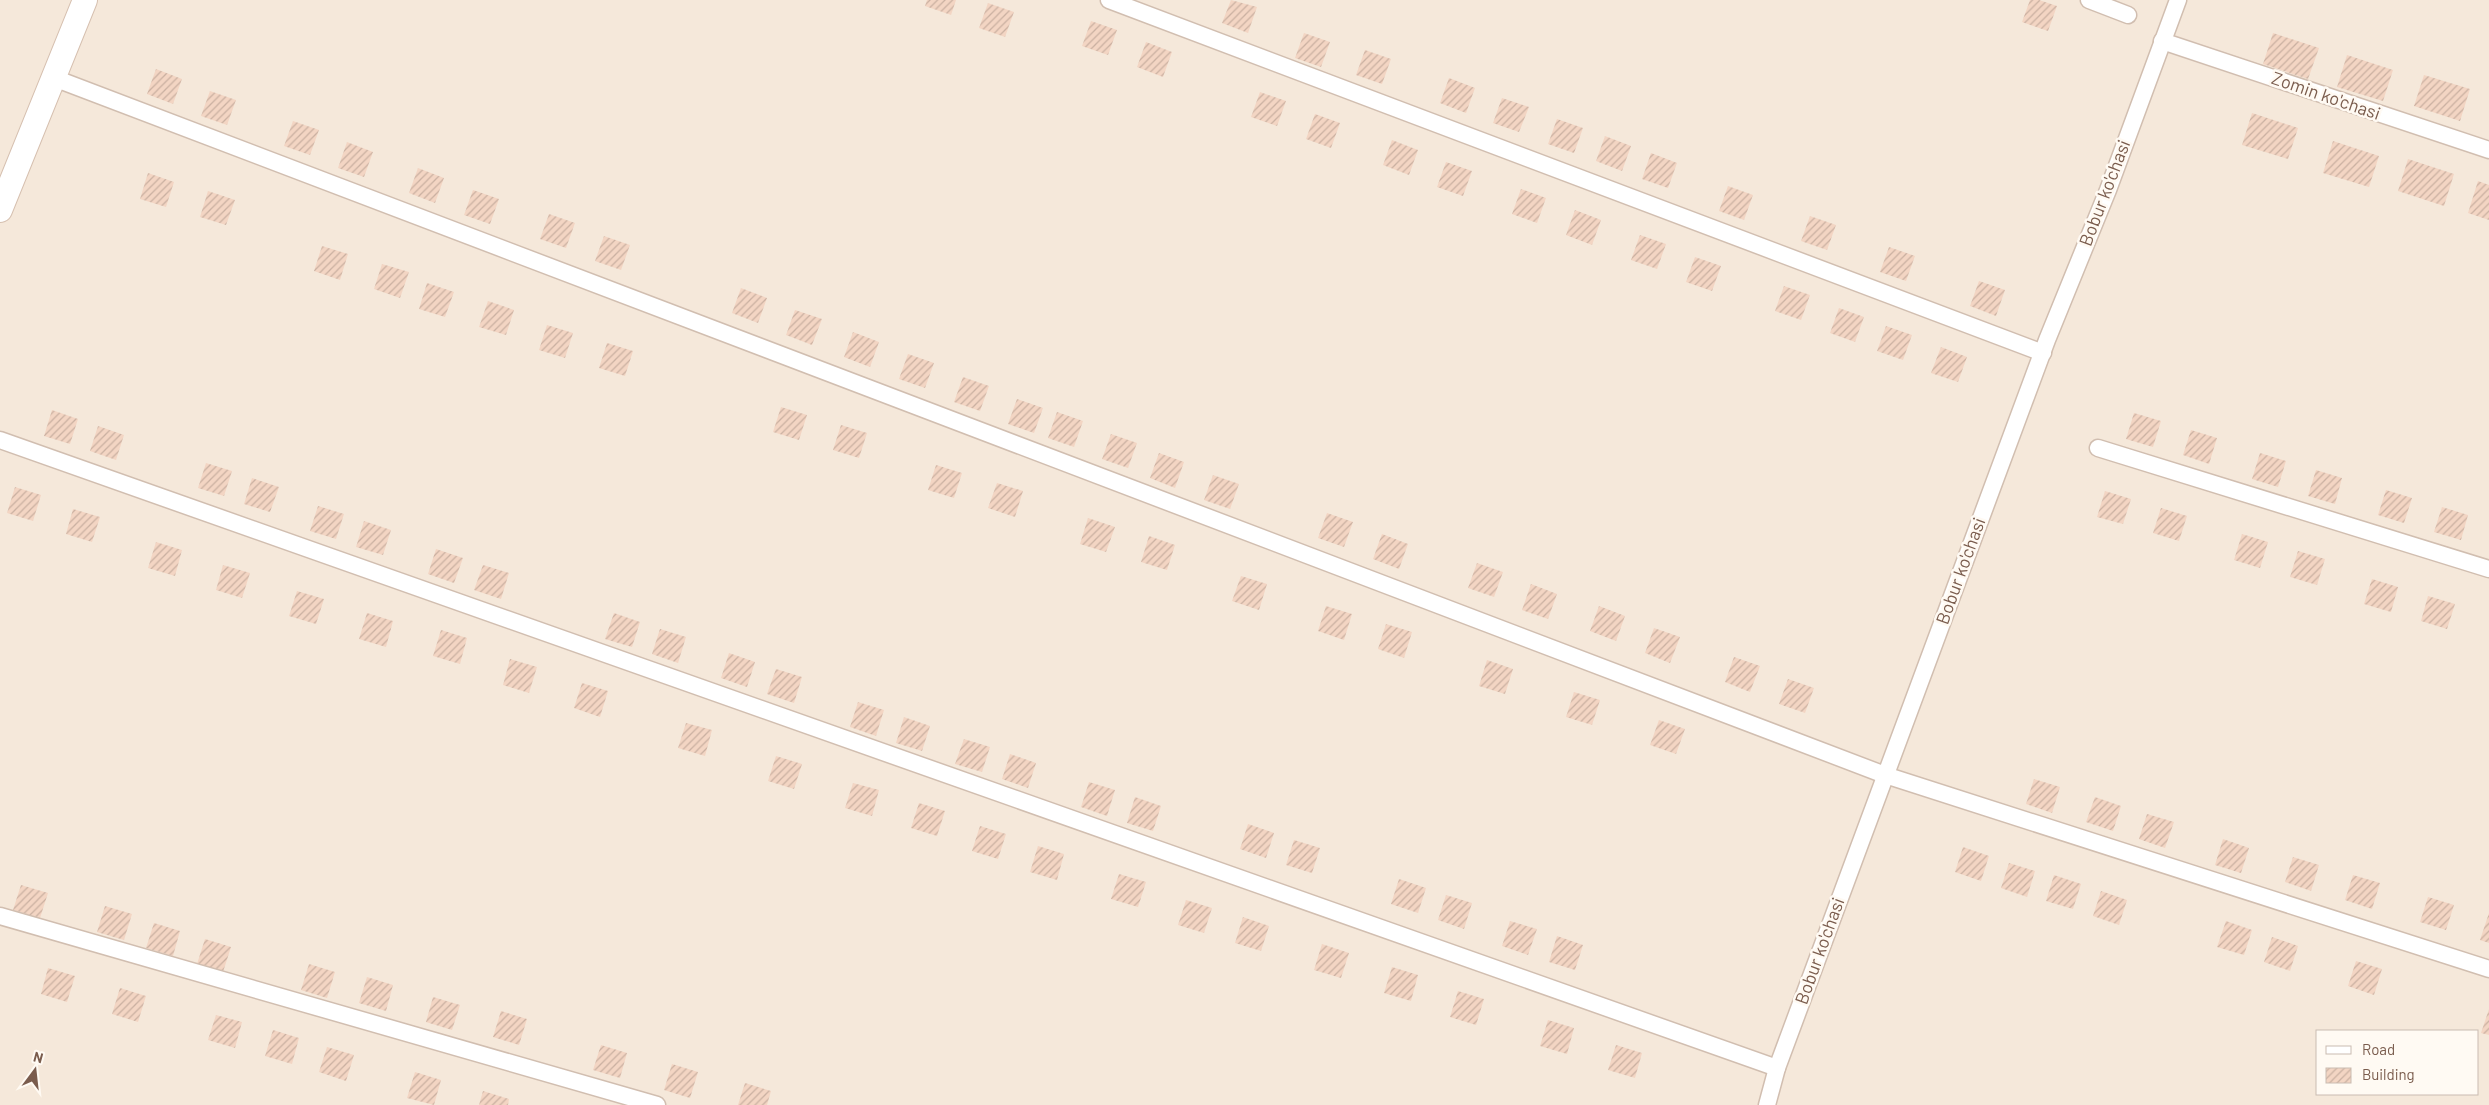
<svg xmlns="http://www.w3.org/2000/svg" width="2489" height="1105" font-family="Barlow,sans-serif">
	<style>
		.residential { fill: #f5e8da; fill-rule: evenodd }
		.building { fill: url(#building-hatch) }
		.lines { fill: none; stroke-linecap: round; stroke-linejoin: round }
		.street-casing { stroke: #d1beb0; stroke-width: 19 }
		.secondary-casing { stroke: #d6c0b0; stroke-width: 26 }
		.street { stroke: #fff; stroke-width: 16 }
		.secondary { stroke: #fff; stroke-width: 24 }
		.labels { text-anchor: middle; stroke-width: 5; stroke-linejoin: round; paint-order: stroke }
		.street-label { font-size: 18px; fill: #7a5c4d; stroke: #fffaf3 }
	</style>
	<defs>
		<pattern id="building-hatch" width="6" height="6" patternUnits="userSpaceOnUse" patternTransform="scale(1.25)"><rect width="6" height="6" fill="#f3d5c3"/><path d="M-1 1l2-2M0 6l6-6M5 7l2-2" fill="none" stroke="#cab0a1"/></pattern>
	</defs>
	<rect width="100%" height="100%" fill="#fdf6ec"/>
	<path class="residential" d="M0 0H2489V1105H0ZM2318 1031H2478V1094H2318Z"/>
	<g class="building">
		<polygon points="927,0 956,0 951,15 925,6"/>
		<polygon points="1231,0 1257,7 1248,33 1222,23"/>
		<polygon points="2030,0 2039,0 2057,6 2048,31 2022,22"/>
		<polygon points="988,3 1014,12 1005,37 979,28"/>
		<polygon points="1091,21 1117,30 1108,55 1082,46"/>
		<polygon points="1304,33 1330,42 1321,67 1295,58"/>
		<polygon points="2273,33 2319,48 2308,79 2263,64"/>
		<polygon points="1146,42 1172,52 1163,77 1137,67"/>
		<polygon points="1365,50 1391,59 1382,84 1356,75"/>
		<polygon points="2347,55 2393,70 2383,101 2337,87"/>
		<polygon points="156,69 182,79 173,104 147,94"/>
		<polygon points="2424,75 2470,89 2460,121 2414,106"/>
		<polygon points="1449,78 1475,88 1466,113 1440,103"/>
		<polygon points="210,91 236,100 227,125 201,116"/>
		<polygon points="1260,92 1286,101 1277,126 1251,117"/>
		<polygon points="1502,98 1529,107 1519,132 1493,123"/>
		<polygon points="2252,113 2298,128 2288,159 2242,145"/>
		<polygon points="1315,114 1340,123 1331,148 1306,139"/>
		<polygon points="1557,119 1583,128 1574,153 1548,144"/>
		<polygon points="293,121 319,130 310,155 284,146"/>
		<polygon points="1605,136 1631,146 1622,171 1596,161"/>
		<polygon points="1392,140 1418,150 1409,175 1383,165"/>
		<polygon points="2333,141 2379,156 2369,187 2323,173"/>
		<polygon points="347,142 373,152 364,177 338,168"/>
		<polygon points="1651,153 1677,163 1668,188 1642,179"/>
		<polygon points="2408,159 2454,174 2444,206 2398,191"/>
		<polygon points="1446,162 1472,171 1463,196 1437,187"/>
		<polygon points="418,168 444,178 435,203 409,193"/>
		<polygon points="148,173 174,182 166,207 140,199"/>
		<polygon points="2478,181 2489,185 2489,220 2468,213"/>
		<polygon points="1728,186 1753,195 1744,220 1719,211"/>
		<polygon points="1521,189 1546,198 1537,223 1512,214"/>
		<polygon points="473,190 499,199 490,224 464,215"/>
		<polygon points="208,191 235,200 226,225 200,217"/>
		<polygon points="1575,210 1601,220 1592,245 1566,235"/>
		<polygon points="549,214 575,223 566,248 540,239"/>
		<polygon points="1810,216 1836,225 1827,250 1801,241"/>
		<polygon points="1640,235 1666,244 1657,269 1631,260"/>
		<polygon points="604,236 630,245 621,270 595,261"/>
		<polygon points="322,246 348,254 340,280 314,271"/>
		<polygon points="1889,247 1915,256 1906,281 1880,272"/>
		<polygon points="1695,257 1721,266 1712,291 1686,282"/>
		<polygon points="382,264 409,272 400,298 374,289"/>
		<polygon points="1979,281 2005,290 1996,316 1970,306"/>
		<polygon points="427,283 454,292 445,317 419,309"/>
		<polygon points="1784,286 1810,295 1801,320 1775,311"/>
		<polygon points="741,288 767,298 758,323 732,313"/>
		<polygon points="488,301 514,310 506,335 479,327"/>
		<polygon points="1839,308 1864,317 1855,342 1830,333"/>
		<polygon points="795,310 822,319 812,345 786,335"/>
		<polygon points="547,325 573,333 565,358 539,350"/>
		<polygon points="1886,326 1912,335 1903,360 1877,351"/>
		<polygon points="853,332 879,342 870,367 844,357"/>
		<polygon points="607,343 633,351 625,376 599,368"/>
		<polygon points="1941,347 1967,357 1958,382 1931,373"/>
		<polygon points="908,354 934,363 925,388 899,379"/>
		<polygon points="963,377 989,386 980,411 954,402"/>
		<polygon points="1017,399 1043,408 1034,433 1008,424"/>
		<polygon points="781,407 807,415 799,440 773,432"/>
		<polygon points="52,410 78,419 70,444 44,436"/>
		<polygon points="1057,412 1083,421 1074,447 1048,438"/>
		<polygon points="2134,413 2161,421 2153,447 2126,439"/>
		<polygon points="841,425 867,433 859,458 833,450"/>
		<polygon points="98,426 124,435 116,460 90,451"/>
		<polygon points="2191,430 2217,438 2209,464 2183,455"/>
		<polygon points="1111,434 1137,443 1128,468 1102,459"/>
		<polygon points="1159,453 1184,462 1175,488 1150,478"/>
		<polygon points="2260,453 2286,461 2278,487 2252,479"/>
		<polygon points="206,463 232,471 224,496 198,488"/>
		<polygon points="936,465 962,473 954,498 928,490"/>
		<polygon points="2316,470 2342,478 2335,504 2308,496"/>
		<polygon points="1213,475 1239,484 1230,509 1204,500"/>
		<polygon points="252,478 279,487 270,512 244,504"/>
		<polygon points="997,483 1023,491 1015,517 988,508"/>
		<polygon points="15,487 41,495 33,521 7,513"/>
		<polygon points="2386,490 2412,498 2404,523 2378,515"/>
		<polygon points="2105,491 2131,499 2123,524 2097,517"/>
		<polygon points="318,506 344,514 336,539 310,531"/>
		<polygon points="2442,507 2468,515 2461,540 2434,532"/>
		<polygon points="2161,508 2187,516 2179,541 2153,533"/>
		<polygon points="73,509 100,517 92,542 66,534"/>
		<polygon points="1327,513 1353,522 1344,547 1318,538"/>
		<polygon points="1088,518 1115,527 1106,552 1080,544"/>
		<polygon points="364,521 391,530 383,555 356,547"/>
		<polygon points="1382,534 1408,544 1399,569 1373,559"/>
		<polygon points="2242,534 2268,542 2260,568 2234,560"/>
		<polygon points="1149,536 1175,545 1167,570 1141,562"/>
		<polygon points="156,542 182,550 175,576 148,568"/>
		<polygon points="436,549 463,558 454,583 428,574"/>
		<polygon points="2298,551 2325,559 2317,585 2290,577"/>
		<polygon points="1477,563 1503,572 1494,597 1468,588"/>
		<polygon points="223,565 250,573 242,598 216,590"/>
		<polygon points="483,565 509,573 501,599 474,590"/>
		<polygon points="1241,576 1267,584 1259,610 1232,601"/>
		<polygon points="2372,579 2398,587 2391,612 2364,604"/>
		<polygon points="1531,584 1557,594 1548,619 1522,610"/>
		<polygon points="297,591 324,599 316,624 289,616"/>
		<polygon points="2428,596 2455,604 2447,629 2421,621"/>
		<polygon points="1326,606 1352,614 1344,640 1318,631"/>
		<polygon points="1599,606 1625,616 1616,641 1590,631"/>
		<polygon points="367,613 393,621 386,647 359,639"/>
		<polygon points="614,613 640,622 632,647 605,639"/>
		<polygon points="1386,624 1412,632 1404,658 1378,649"/>
		<polygon points="1654,628 1680,637 1670,663 1645,653"/>
		<polygon points="660,629 686,637 678,663 652,654"/>
		<polygon points="441,630 467,638 460,664 433,656"/>
		<polygon points="729,653 755,662 747,687 721,678"/>
		<polygon points="1734,657 1760,666 1750,692 1725,682"/>
		<polygon points="510,659 537,667 529,693 503,685"/>
		<polygon points="1487,660 1513,669 1505,694 1479,686"/>
		<polygon points="776,669 802,677 794,703 767,694"/>
		<polygon points="1788,679 1814,688 1805,713 1779,704"/>
		<polygon points="582,683 608,691 600,717 574,708"/>
		<polygon points="1574,692 1600,700 1592,725 1566,717"/>
		<polygon points="858,702 884,710 876,736 850,727"/>
		<polygon points="904,717 930,726 922,751 896,743"/>
		<polygon points="1659,720 1685,729 1676,754 1650,745"/>
		<polygon points="686,723 712,730 705,756 678,748"/>
		<polygon points="964,739 990,747 982,772 955,764"/>
		<polygon points="1010,754 1036,763 1028,788 1002,779"/>
		<polygon points="776,756 802,764 794,789 768,781"/>
		<polygon points="2034,779 2060,787 2052,813 2026,804"/>
		<polygon points="1089,782 1115,790 1107,816 1081,807"/>
		<polygon points="853,783 879,790 872,816 845,808"/>
		<polygon points="1135,797 1161,806 1153,831 1127,823"/>
		<polygon points="2095,797 2121,806 2113,831 2086,822"/>
		<polygon points="919,803 945,811 937,836 911,828"/>
		<polygon points="2147,814 2174,822 2165,848 2139,839"/>
		<polygon points="1248,824 1274,833 1266,858 1240,849"/>
		<polygon points="980,826 1006,834 998,859 972,851"/>
		<polygon points="2223,839 2249,848 2241,873 2215,865"/>
		<polygon points="1294,840 1320,848 1312,873 1286,865"/>
		<polygon points="1038,846 1064,854 1057,880 1030,872"/>
		<polygon points="1963,847 1989,856 1981,881 1955,872"/>
		<polygon points="2293,857 2319,865 2311,891 2285,882"/>
		<polygon points="2009,863 2035,871 2027,897 2001,888"/>
		<polygon points="1119,874 1146,882 1138,907 1111,899"/>
		<polygon points="2054,875 2081,884 2073,909 2046,901"/>
		<polygon points="2353,875 2380,883 2372,909 2345,900"/>
		<polygon points="1399,879 1426,888 1418,913 1391,904"/>
		<polygon points="21,885 48,893 40,918 13,910"/>
		<polygon points="2101,891 2127,900 2119,925 2093,916"/>
		<polygon points="1446,895 1472,903 1464,929 1438,920"/>
		<polygon points="2428,897 2454,905 2446,930 2420,922"/>
		<polygon points="1186,900 1212,908 1204,933 1178,925"/>
		<polygon points="105,906 132,914 124,940 97,932"/>
		<polygon points="2489,913 2489,943 2480,940"/>
		<polygon points="1243,917 1269,926 1261,951 1235,943"/>
		<polygon points="1510,921 1537,929 1528,955 1502,946"/>
		<polygon points="2226,921 2252,930 2244,955 2217,947"/>
		<polygon points="154,923 180,931 173,956 146,948"/>
		<polygon points="1557,936 1583,945 1575,970 1549,962"/>
		<polygon points="2272,937 2298,946 2290,971 2264,962"/>
		<polygon points="205,939 231,947 223,972 197,964"/>
		<polygon points="1322,944 1349,953 1341,978 1314,970"/>
		<polygon points="2356,961 2382,969 2374,995 2348,986"/>
		<polygon points="309,964 335,972 327,998 301,990"/>
		<polygon points="1392,967 1418,975 1411,1001 1384,993"/>
		<polygon points="48,968 75,976 67,1002 41,994"/>
		<polygon points="367,977 393,985 386,1011 359,1003"/>
		<polygon points="120,988 146,996 138,1022 112,1014"/>
		<polygon points="1458,991 1484,999 1476,1025 1450,1017"/>
		<polygon points="433,997 460,1005 452,1030 426,1022"/>
		<polygon points="2489,1009 2489,1035 2481,1033"/>
		<polygon points="501,1011 527,1019 519,1045 493,1037"/>
		<polygon points="216,1015 242,1022 235,1048 208,1040"/>
		<polygon points="1548,1020 1574,1028 1567,1054 1540,1046"/>
		<polygon points="273,1030 299,1038 292,1064 265,1056"/>
		<polygon points="601,1045 627,1053 620,1078 593,1070"/>
		<polygon points="1616,1045 1642,1053 1635,1078 1608,1070"/>
		<polygon points="327,1047 354,1055 346,1081 319,1072"/>
		<polygon points="672,1064 698,1072 690,1098 664,1090"/>
		<polygon points="415,1072 441,1080 434,1105 407,1098"/>
		<polygon points="745,1083 771,1091 767,1105 738,1105"/>
		<polygon points="483,1091 509,1099 508,1105 479,1105"/>
	</g>
	<g class="lines">
		<defs>
			<g id="street">
				<polyline points="1109,0 2043,353"/>
				<polyline points="2089,0 2128,15"/>
				<polyline points="2162,41 2489,150"/>
				<polyline points="54,78 1885,775 2489,969"/>
				<polyline points="0,440 1777,1068"/>
				<polyline points="2098,448 2489,569"/>
				<polyline points="0,916 657,1105"/>
				<polyline points="1767,1105 1777,1068 2047,340 2108,190 2178,0"/>
			</g>
			<polyline id="secondary" points="0,210 85,0"/>
		</defs>
		<use href="#street" class="street-casing"/>
		<use href="#secondary" class="secondary-casing"/>
		<use href="#street" class="street"/>
		<use href="#secondary" class="secondary"/>
	</g>
	<g class="labels">
		<g class="street-label">
			<text transform="translate(2326 96) rotate(19)" y="6">Zomin ko'chasi</text>
			<text transform="translate(2105 193) rotate(-69)" y="6">Bobur ko'chasi</text>
			<text transform="translate(1961 571) rotate(-70)" y="6">Bobur ko'chasi</text>
			<text transform="translate(1820 951) rotate(-70)" y="6">Bobur ko'chasi</text>
		</g>
	</g>
	<rect x="2316" y="1030" width="162" height="65" fill="#fffaf3" stroke="#cabbb1"/>
	<rect x="2326" y="1046" width="25" height="8" fill="#ffffff" stroke="#cabbb1"/>
	<text x="2362" y="1055" font-size="15" fill="#7a5c4d">Road</text>
	<rect x="2326" y="1068" width="25" height="15" fill="url(#building-hatch)" stroke="#cabbb1"/>
	<text x="2362" y="1080" font-size="15" fill="#7a5c4d">Building</text>
	<g transform="translate(35 1070) rotate(15)" stroke="#fffaf3" stroke-width="4" paint-order="stroke">
	<path d="M0-4L9 19L0 12L-9 19Z" fill="#7a5c4d"/>
	<text y="-8" font-size="14" font-weight="bold" text-anchor="middle" fill="#7a5c4d">N</text>
	</g>
</svg>
